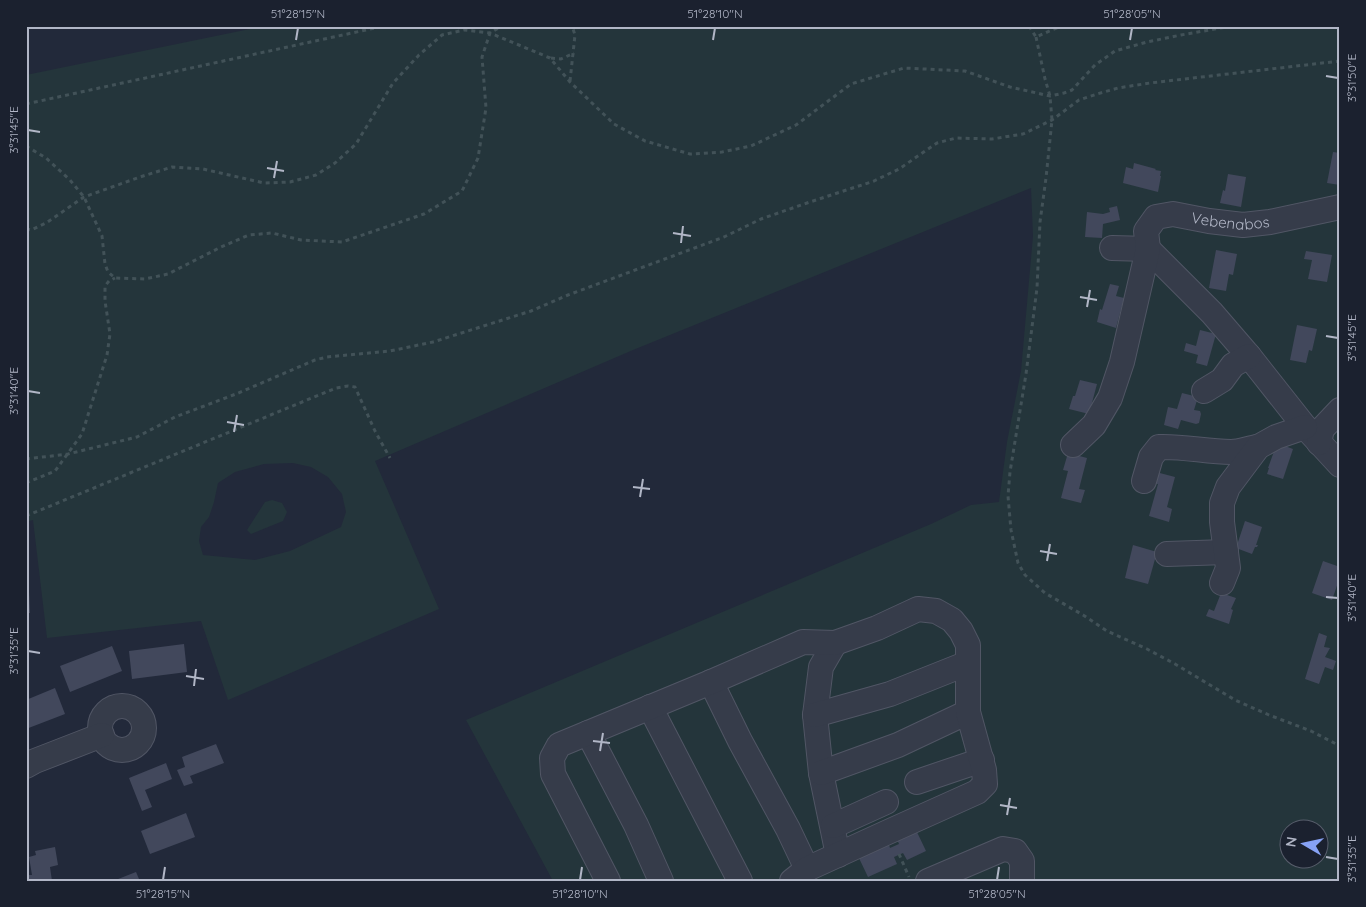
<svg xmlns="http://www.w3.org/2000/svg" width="1366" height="907" font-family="Quicksand,sans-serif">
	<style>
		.green { fill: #24353b; fill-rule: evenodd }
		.building { fill: #42485c }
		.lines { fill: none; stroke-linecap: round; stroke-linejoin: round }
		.minor-casing { stroke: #515665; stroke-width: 26 }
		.path { stroke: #425258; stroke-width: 3; stroke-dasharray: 4 4; stroke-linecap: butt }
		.minor { stroke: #363c4a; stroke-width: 24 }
		.ticks { fill: none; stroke: #b1b6c6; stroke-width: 2 }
		.labels { text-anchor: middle; stroke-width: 4; stroke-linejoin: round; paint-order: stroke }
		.street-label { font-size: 15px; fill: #b1b6c6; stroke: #1b212f }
		.neatline { fill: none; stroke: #b1b6c6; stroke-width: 2 }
		.ticks-label { font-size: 12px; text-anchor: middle; fill: #b1b6c6 }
	</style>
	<rect width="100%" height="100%" fill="#22293a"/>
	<g class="green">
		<path d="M264 26H1340V881H553L466 720 931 524 971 505 999 502 1007 442 1021 371 1033 236 1031 188 633 350 375 461 439 609 228 700 201 621 47 638 33 520 26 522V75ZM293 463 311 467 328 477 342 494 346 512 341 527 290 551 255 560 203 555 199 541 201 527 209 517 214 502 218 483 235 472 264 464ZM1288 830H1318V860H1288Z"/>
		<polygon points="272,500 282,503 287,512 283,521 251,534 247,530 265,502"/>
	</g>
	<g class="building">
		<polygon points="1333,152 1340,153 1340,185 1327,183"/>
		<polygon points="1134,163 1156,169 1155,170 1161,171 1160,176 1161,176 1158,192 1123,183 1126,167 1133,169"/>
		<polygon points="1228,174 1246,177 1241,207 1220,203 1223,190 1225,191"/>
		<polygon points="1117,206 1120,220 1103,224 1102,238 1085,237 1087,212 1103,214 1110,212 1109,208"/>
		<polygon points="1216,250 1237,254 1233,275 1229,274 1226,291 1209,288"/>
		<polygon points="1306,251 1332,255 1327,282 1308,279 1312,260 1304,259"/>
		<polygon points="1110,284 1119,286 1116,296 1124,298 1116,328 1097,322 1100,309 1102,310"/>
		<polygon points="1297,325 1317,329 1312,351 1309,350 1306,363 1290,360"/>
		<polygon points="1200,330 1216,334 1207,366 1196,363 1198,355 1184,351 1186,343 1196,346"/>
		<polygon points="1080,380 1097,384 1089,414 1069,409 1073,396 1075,396"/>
		<polygon points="1182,393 1198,397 1194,410 1200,411 1201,414 1199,423 1196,424 1181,420 1178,429 1164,425 1168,407 1177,409"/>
		<polygon points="1277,443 1293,449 1283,479 1267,474 1269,468 1268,468"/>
		<polygon points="1068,453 1087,458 1079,489 1085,490 1081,503 1061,498 1068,471 1063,470"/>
		<polygon points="1156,472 1175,477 1167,507 1172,509 1169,522 1149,516 1158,484 1152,483"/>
		<polygon points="1245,521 1262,527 1256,545 1258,545 1257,547 1255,547 1252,554 1236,548"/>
		<polygon points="1133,545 1157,552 1148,584 1125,578"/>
		<polygon points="1323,561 1340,567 1340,577 1332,600 1312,593"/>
		<polygon points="26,592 29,592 30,613 26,613"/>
		<polygon points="1221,593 1236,598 1231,609 1233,610 1229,624 1206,616 1209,609 1214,611"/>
		<polygon points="1319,633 1327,636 1324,647 1330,648 1325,657 1336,661 1333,670 1325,667 1319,684 1305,679"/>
		<polygon points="184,644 187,672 132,679 129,651"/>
		<polygon points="112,646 122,671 70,692 60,666"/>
		<polygon points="55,688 65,714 26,729 26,700"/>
		<polygon points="216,744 224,763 190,776 193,783 184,786 177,770 185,767 182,757"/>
		<polygon points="166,763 172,779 145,790 152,807 142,811 129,778"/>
		<polygon points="186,813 195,837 150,854 141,831"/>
		<polygon points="916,830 926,851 907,860 903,853 894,857 897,864 868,877 858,856 888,842 890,848 899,844 897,839"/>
		<polygon points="55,847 58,865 50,867 52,881 28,881 27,875 32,875 29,857 36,855 35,851"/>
		<polygon points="136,872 139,879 135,881 113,881"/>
	</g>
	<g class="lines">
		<defs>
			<g id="minor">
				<polyline points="1112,248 1148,249 1212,313 1249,356 1305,427 1340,465"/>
				<polyline points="1204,391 1222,380 1233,365 1249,356"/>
				<polyline points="1319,443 1322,429 1340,410"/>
				<path id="s1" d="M1073 445 1094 425 1110 398 1122 362 1148 249 1146 231 1156 217 1173 214 1209 221 1243 225 1270 222 1340 207"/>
				<path d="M1144 481 1151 457 1159 447C1183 446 1207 452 1231 452 1240 452 1249 448 1258 447"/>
				<polyline points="1167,554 1226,552"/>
				<polyline points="1222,583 1228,568 1222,522 1222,503 1228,487 1258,447 1276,437 1305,427"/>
				<polyline points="835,643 821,667 815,715 821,773 838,855"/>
				<polyline points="711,682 740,741 788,829 807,869"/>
				<circle cx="122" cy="728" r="22"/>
				<polyline points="650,707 740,881"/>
				<polyline points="815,715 890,694 968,663"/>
				<polyline points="588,733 636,825 661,881"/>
				<polyline points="26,766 35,761 102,735"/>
				<polyline points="821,773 898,745 968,712"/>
				<polyline points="917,782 982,760"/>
				<polyline points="833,826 886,802"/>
				<polyline points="608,881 553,774 552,758 559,745 711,682 803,642 835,643 877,628 918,609 936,611 952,620 961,631 968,645 968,712 984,770 985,784 977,792 888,832 807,869 792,881"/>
				<polyline points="928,881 1003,849 1015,851 1022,861 1022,881"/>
			</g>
		</defs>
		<use href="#minor" class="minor-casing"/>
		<g class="path">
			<polyline points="1029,26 1036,37 1061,26"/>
			<polyline points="1036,37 1045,79 1050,96 1052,120 1046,178 1040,222 1037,288 1026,374 1010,472 1008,496 1011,530 1018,563 1025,575 1045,593 1083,615 1107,631 1147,649 1175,664 1235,700 1269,715 1311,731 1340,746"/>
			<polyline points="551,58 561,59 574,53"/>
			<polyline points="570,81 575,35 572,26"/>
			<polyline points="26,104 384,26"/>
			<polyline points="26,146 46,158 70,180 84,197 102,236 105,264 108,272 115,278 145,279 168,274 221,247 249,235 272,233 301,240 342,242 424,214 462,191 478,158 486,108 482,57 490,33 502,26"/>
			<polyline points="26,229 31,230 46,223 84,197 140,177 172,167 203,169 264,183 290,182 316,175 335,163 356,144 393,83 419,55 442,35 464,30 490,33 550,58 570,82 614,124 645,141 690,154 722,152 751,146 796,125 851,84 904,68 965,71 1010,87 1050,96 1064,93 1072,90 1095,65 1115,51 1147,42 1181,35 1232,26"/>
			<polyline points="26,459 68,454 137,437 175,417 236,394 315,360 327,357 390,351 433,342 531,311 568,295 724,237 761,219 807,203 874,181 899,169 937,143 956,138 992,139 1023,134 1052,120 1079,100 1097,94 1118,88 1150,83 1340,61"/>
			<polyline points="26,483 55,471 82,434 107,355 110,334 105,301 105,286 109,281 115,278"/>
			<polyline points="26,516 336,388 348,386 355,387 375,431 390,458"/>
			<polyline points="899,854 909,877"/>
		</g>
		<use href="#minor" class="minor"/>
	</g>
	<path class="ticks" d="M296 40 298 28M713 40 715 28M1130 40 1132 28M1326 76 1338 78M28 130 40 132M267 168 284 171M274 178 277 161M673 233 691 236M681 243 683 226M1080 297 1097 300M1087 307 1090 290M1326 336 1338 338M28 391 40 393M227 422 244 425M234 432 237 415M633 487 650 489M640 497 643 479M1040 551 1057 554M1047 561 1050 544M1326 597 1338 598M28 651 40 653M186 676 204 679M194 686 196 669M593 741 610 743M600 751 603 733M1000 805 1017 808M1007 815 1010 798M1326 857 1338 859M163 880 165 867M580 880 582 867M997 880 999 867"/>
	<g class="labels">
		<g class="street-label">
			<text dy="5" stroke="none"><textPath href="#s1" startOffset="325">Vebenabos</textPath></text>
		</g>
	</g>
	<rect width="1366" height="907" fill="none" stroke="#1b212f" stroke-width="55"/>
	<g transform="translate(1304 844) rotate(279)"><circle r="24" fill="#1b212f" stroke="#575d6b"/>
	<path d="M0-4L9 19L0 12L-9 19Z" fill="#87a2f5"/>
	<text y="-8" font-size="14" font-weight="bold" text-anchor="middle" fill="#b1b6c6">N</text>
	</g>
	<rect x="28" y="28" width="1310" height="852" class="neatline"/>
	<g class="ticks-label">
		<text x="298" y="18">51°28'15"N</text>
		<text x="715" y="18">51°28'10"N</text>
		<text x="1132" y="18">51°28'05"N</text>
		<text transform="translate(1352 78) rotate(-90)" y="4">3°31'50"E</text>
		<text transform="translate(14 130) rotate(-90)" y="4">3°31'45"E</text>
		<text transform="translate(1352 338) rotate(-90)" y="4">3°31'45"E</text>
		<text transform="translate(14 391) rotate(-90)" y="4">3°31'40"E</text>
		<text transform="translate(1352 598) rotate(-90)" y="4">3°31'40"E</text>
		<text transform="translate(14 651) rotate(-90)" y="4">3°31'35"E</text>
		<text transform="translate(1352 859) rotate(-90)" y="4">3°31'35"E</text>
		<text x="163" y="898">51°28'15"N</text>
		<text x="580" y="898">51°28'10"N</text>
		<text x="997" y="898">51°28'05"N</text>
	</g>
</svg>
